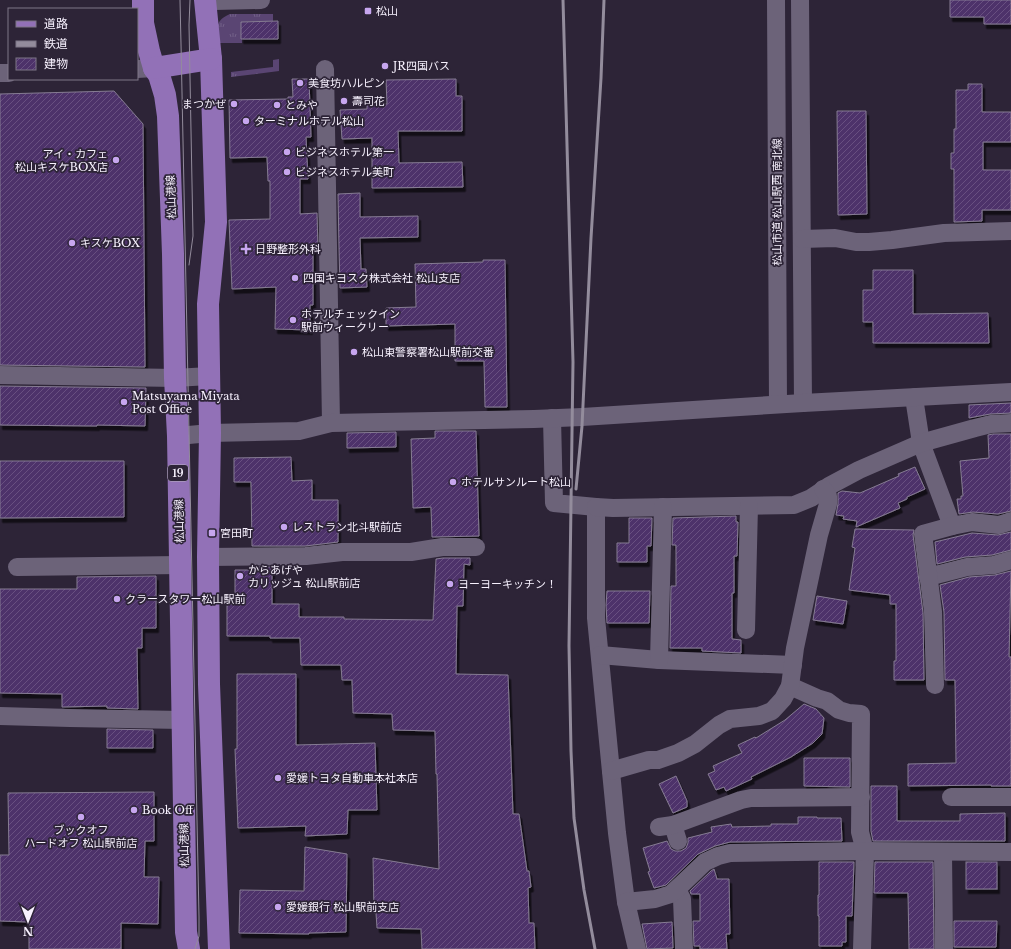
<svg xmlns="http://www.w3.org/2000/svg" width="1011" height="949" font-family="'Libre Baskerville','Noto Sans JP',serif">
	<style>
		.grass { fill: url(#grass-tufts) }
		.building { fill: url(#building-hatch); stroke: #867c93; filter: url(#shadow) }
		.lines { fill: none; stroke-linecap: round; stroke-linejoin: round }
		.street { stroke: #6c6379; stroke-width: 18 }
		.primary { stroke: #9271b7; stroke-width: 22 }
		.tram { stroke: #938c9c; stroke-width: 1 }
		.rail { stroke: #938c9c; stroke-width: 3 }
		.poi-dot { fill: #c7a6ef; stroke: #2d2437; stroke-width: 1.5 }
		.labels { text-anchor: middle; stroke-width: 3.5; stroke-linejoin: round; paint-order: stroke }
		.shield { fill: #2d2437; stroke: #bab4c2; stroke-width: 1 }
		.shield-label { font-size: 10px; font-weight: bold; fill: #f7f1fe }
		.poi-label { font-size: 11px; fill: #f7f1fe; stroke: #2d2437; text-anchor: start }
		.street-label { font-size: 11px; fill: #f7f1fe; stroke: #2d2437 }
	</style>
	<defs>
		<pattern id="grass-tufts" width="24" height="20" patternUnits="userSpaceOnUse"><rect width="24" height="20" fill="#5a4573"/><path d="M3 7l-1-3M5 7V3M7 7l1-3M15 17l-1-3M17 17v-4M19 17l1-3" fill="none" stroke="#726088"/></pattern>
		<pattern id="building-hatch" width="6" height="6" patternUnits="userSpaceOnUse"><rect width="6" height="6" fill="#4d326a"/><path d="M-1 1l2-2M0 6l6-6M5 7l2-2" fill="none" stroke="#675080"/></pattern>
		<filter id="shadow"><feDropShadow dx="2.5" dy="4.5" stdDeviation="0" flood-color="#0009"/></filter>
	</defs>
	<rect width="100%" height="100%" fill="#2d2437"/>
	<g class="grass">
		<path d="M230 14H273V21L241 22 242 43H216C217 29 215 20 230 14Z"/>
		<polygon points="279,59 279,71 231,77 231,72 273,67 273,60"/>
	</g>
	<g class="building">
		<polygon points="950,0 1011,0 1011,24 984,24 984,17 950,17"/>
		<polygon points="278,21 278,39 241,39 241,22"/>
		<polygon points="292,79 309,79 311,137 306,137 308,179 300,179 300,214 317,213 318,249 313,249 313,305 310,305 310,330 275,329 276,287 232,289 229,220 270,219 270,181 268,181 267,157 230,158 229,100 288,99 288,97 293,97"/>
		<polygon points="456,79 456,96 462,96 462,131 398,131 399,163 462,162 463,187 372,188 372,138 342,139 340,110 367,109 367,104 387,104 386,80"/>
		<polygon points="968,84 982,84 982,112 1011,112 1011,142 983,142 983,170 1011,170 1011,210 982,210 982,221 954,222 954,169 951,169 951,153 954,153 954,129 956,129 956,90 968,90"/>
		<polygon points="114,91 143,124 145,367 0,365 0,94"/>
		<polygon points="837,111 866,111 867,214 838,215"/>
		<polygon points="360,193 360,217 418,216 418,237 360,238 361,269 366,269 367,287 340,288 339,248 338,194"/>
		<polygon points="483,260 505,260 507,407 485,407 484,361 455,361 455,324 386,326 386,308 416,307 415,264 483,262"/>
		<polygon points="873,270 913,270 913,314 988,313 989,343 873,343 873,322 863,322 863,290 873,290"/>
		<polygon points="0,386 146,388 145,426 97,425 97,426 0,425"/>
		<polygon points="1011,403 1011,413 990,414 969,418 969,405"/>
		<polygon points="435,431 476,431 479,536 432,537 431,507 413,508 411,439 435,438"/>
		<polygon points="396,432 396,447 347,448 347,433"/>
		<polygon points="993,434 1011,434 1011,511 998,514 973,512 959,514 957,499 961,499 961,496 963,496 960,461 989,458 988,435"/>
		<polygon points="291,457 292,481 312,480 312,500 338,500 338,542 305,546 252,546 251,482 234,482 234,458"/>
		<polygon points="0,461 124,461 124,517 0,518"/>
		<polygon points="915,467 925,489 907,497 907,499 898,503 900,508 856,527 857,521 843,519 844,516 836,515 838,504 838,493 842,491 860,493 899,476 898,474"/>
		<polygon points="736,516 736,522 738,522 737,556 734,556 734,593 732,593 732,639 741,640 741,653 702,651 702,648 670,648 671,586 676,586 676,545 672,545 673,518"/>
		<polygon points="629,518 652,518 651,546 647,546 647,562 617,562 617,543 629,543"/>
		<polygon points="855,529 914,530 913,535 923,613 924,680 894,680 894,661 896,661 896,604 890,604 890,595 849,590 855,548 852,547"/>
		<polygon points="1011,532 1011,550 992,555 965,557 937,564 935,542 972,533 998,535"/>
		<polygon points="443,558 470,558 470,565 464,564 463,606 457,606 456,674 508,675 513,814 519,814 527,871 529,871 531,887 528,888 529,923 534,923 535,949 422,949 421,929 377,928 376,913 374,913 373,858 439,869 437,774 436,774 435,731 393,730 392,714 353,713 352,680 342,680 341,665 301,665 300,638 270,638 270,636 227,636 227,604 235,604 235,570 252,570 252,567 272,567 272,604 299,604 299,617 344,617 344,619 433,620 436,559"/>
		<polygon points="1011,571 1009,657 1011,657 1011,786 991,786 991,785 908,786 908,764 956,763 955,680 945,680 944,612 940,585 969,577 995,575"/>
		<polygon points="156,576 156,628 142,628 142,648 137,648 138,709 107,708 107,706 62,707 62,694 0,693 0,589 77,589 77,577"/>
		<polygon points="607,591 650,591 649,623 607,623 606,605"/>
		<polygon points="817,596 847,601 843,624 813,620"/>
		<polygon points="237,674 296,674 296,745 375,743 377,810 348,810 347,834 305,836 306,826 238,828 235,749 237,749"/>
		<polygon points="804,704 816,709 824,718 822,734 813,743 791,757 751,777 752,779 726,791 724,787 716,790 708,774 715,771 713,766 742,753 738,745 755,737 756,738 785,720"/>
		<polygon points="107,729 153,730 153,748 107,748"/>
		<polygon points="804,758 850,758 850,787 804,786"/>
		<polygon points="676,776 687,801 687,807 673,813 659,784"/>
		<polygon points="871,786 897,786 897,821 960,821 960,814 1005,813 1005,841 873,841 871,831"/>
		<polygon points="154,792 154,841 145,841 144,877 159,877 158,924 121,923 121,949 29,949 29,922 0,921 0,855 9,855 8,793"/>
		<polygon points="798,817 817,817 817,818 841,818 842,841 730,842 715,846 698,854 666,885 654,888 648,872 650,871 643,848 667,841 671,849 675,851 681,851 686,848 688,843 688,838 712,832 711,827 731,824 732,827 771,826 771,824 798,824"/>
		<polygon points="305,847 347,854 346,932 309,933 309,934 239,933 240,890 304,891"/>
		<polygon points="819,862 854,862 852,916 846,916 846,942 842,942 842,946 819,946 819,916 818,916 818,895 819,895"/>
		<polygon points="875,862 933,862 934,949 909,949 908,893 874,893"/>
		<rect x="966" y="862" width="31" height="27"/>
		<polygon points="714,869 717,879 729,879 730,934 726,934 727,949 700,949 700,946 694,946 693,921 700,921 700,894 691,894 690,891 711,871"/>
		<polygon points="954,921 997,921 996,947 954,947"/>
		<polygon points="672,922 673,948 647,949 642,924"/>
	</g>
	<g class="lines">
		<g class="street">
			<polyline points="209,0 215,1 261,0"/>
			<polyline points="776,0 778,404"/>
			<polyline points="800,0 803,403"/>
			<polyline points="137,69 154,68"/>
			<polyline points="325,69 331,423"/>
			<polyline points="0,73 9,73"/>
			<polyline points="802,239 835,238 856,242 869,242 892,240 944,233 1011,231"/>
			<polyline points="0,375 175,378 209,376"/>
			<polyline points="915,397 915,404 921,443 952,526"/>
			<polyline points="552,418 554,503 596,507 596,618 617,833 626,902 637,949"/>
			<polyline points="178,436 210,433 299,431 331,423 534,419 582,417 803,403 1011,392"/>
			<polyline points="596,507 613,508 794,505 811,498 829,486 859,470 921,443 975,428 991,424 1011,423"/>
			<polyline points="208,557 306,556 342,552 411,552 442,547 476,547"/>
			<polyline points="17,567 180,565"/>
			<polyline points="928,577 967,567 994,565 1011,560"/>
			<polyline points="746,630 749,506"/>
			<polyline points="600,655 659,660 793,665"/>
			<polyline points="659,660 663,507"/>
			<polyline points="935,685 933,612 923,534 952,526 972,522 999,525 1011,521"/>
			<polyline points="790,686 817,698 827,701 839,710 849,713 861,714 860,832 865,851 862,949"/>
			<polyline points="0,716 70,718 182,720"/>
			<polyline points="611,771 649,760 658,760 678,753 695,744 719,725 730,719 759,716 772,711 783,699 790,686 795,648 819,535 828,504 828,496 823,489"/>
			<polyline points="951,797 1011,797"/>
			<polyline points="673,825 678,841"/>
			<polyline points="659,827 673,825 741,800 751,798 861,797"/>
			<polyline points="943,852 944,949"/>
			<polyline points="677,889 682,899 684,949"/>
			<polyline points="626,902 655,899 671,894 683,883 705,862 718,856 730,853 865,851 1011,852"/>
		</g>
		<g class="primary">
			<polyline points="143,0 143,23 149,51 154,68 159,75 165,95 168,116 173,254 175,378 178,436 186,932 189,949"/>
			<polyline points="205,0 211,59 216,222 208,304 210,433 208,557 209,684 219,949"/>
			<polyline points="154,68 211,59"/>
		</g>
		<g class="tram">
			<polyline points="180,0 181,44 199,917 199,936 195,949"/>
			<polyline points="189,265 193,236 189,25 190,0"/>
		</g>
		<g class="rail">
			<polyline points="563,0 573,362 569,646 571,751 574,818 584,890 595,949"/>
			<polyline points="576,489 582,426 591,238 601,78 604,0"/>
		</g>
	</g>
	<g class="poi-dot">
		<rect x="364" y="7" width="8" height="8" rx="2"/>
		<circle cx="385" cy="66" r="4"/>
		<circle cx="300" cy="83" r="4"/>
		<circle cx="344" cy="101" r="4"/>
		<circle cx="234" cy="104" r="4"/>
		<circle cx="277" cy="105" r="4"/>
		<circle cx="246" cy="121" r="4"/>
		<circle cx="287" cy="152" r="4"/>
		<circle cx="116" cy="160" r="4"/>
		<circle cx="287" cy="172" r="4"/>
		<circle cx="72" cy="243" r="4"/>
		<path d="M244 243h4v4h4v4h-4v4h-4v-4h-4v-4h4z"/>
		<circle cx="295" cy="278" r="4"/>
		<circle cx="293" cy="320" r="4"/>
		<circle cx="354" cy="352" r="4"/>
		<circle cx="124" cy="402" r="4"/>
		<circle cx="453" cy="482" r="4"/>
		<circle cx="284" cy="527" r="4"/>
		<rect x="208" y="529" width="8" height="8" rx="2"/>
		<circle cx="240" cy="576" r="4"/>
		<circle cx="450" cy="584" r="4"/>
		<circle cx="117" cy="599" r="4"/>
		<circle cx="278" cy="778" r="4"/>
		<circle cx="134" cy="810" r="4"/>
		<circle cx="81" cy="817" r="4"/>
		<circle cx="278" cy="907" r="4"/>
	</g>
	<g class="labels">
		<rect class="shield" x="168" y="465" width="20" height="16" rx="3"/>
		<g class="shield-label">
			<text x="178" y="477">19</text>
		</g>
		<g class="poi-label">
			<text x="376" y="15">松山</text>
			<text x="393" y="70">JR四国バス</text>
			<text x="308" y="87">美食坊ハルピン</text>
			<text x="352" y="105">壽司花</text>
			<text x="226" y="108" text-anchor="end">まつかぜ</text>
			<text x="285" y="109">とみや</text>
			<text x="254" y="125">ターミナルホテル松山</text>
			<text x="295" y="156">ビジネスホテル第一</text>
			<text x="108" y="158" text-anchor="end">アイ・カフェ<tspan x="108" dy="13">松山キスケBOX店</tspan></text>
			<text x="295" y="176">ビジネスホテル美町</text>
			<text x="80" y="247">キスケBOX</text>
			<text x="255" y="253">日野整形外科</text>
			<text x="303" y="282">四国キヨスク株式会社 松山支店</text>
			<text x="301" y="318">ホテルチェックイン<tspan x="301" dy="13">駅前ウィークリー</tspan></text>
			<text x="362" y="356">松山東警察署松山駅前交番</text>
			<text x="132" y="400">Matsuyama Miyata<tspan x="132" dy="13">Post Office</tspan></text>
			<text x="461" y="486">ホテルサンルート松山</text>
			<text x="292" y="531">レストラン北斗駅前店</text>
			<text x="220" y="537">宮田町</text>
			<text x="248" y="574">からあげや<tspan x="248" dy="13">カリッジュ 松山駅前店</tspan></text>
			<text x="458" y="588">ヨーヨーキッチン！</text>
			<text x="125" y="603">クラースタワー松山駅前</text>
			<text x="286" y="782">愛媛トヨタ自動車本社本店</text>
			<text x="142" y="814">Book Off</text>
			<text x="81" y="834" text-anchor="middle">ブックオフ<tspan x="81" dy="13">ハードオフ 松山駅前店</tspan></text>
			<text x="286" y="911">愛媛銀行 松山駅前支店</text>
		</g>
		<g class="street-label">
			<text transform="translate(171 197) rotate(-92)" y="4">松山港線</text>
			<text transform="translate(777 202) rotate(-90)" y="4">松山市道 松山駅西 南北線</text>
			<text transform="translate(179 521) rotate(-91)" y="4">松山港線</text>
			<text transform="translate(184 845) rotate(-91)" y="4">松山港線</text>
		</g>
	</g>
	<rect x="8" y="8" width="130" height="72" fill="#2d2437" stroke="#7e7687"/>
	<rect x="16" y="21" width="20" height="6" fill="#9271b7" stroke="#7e7687"/>
	<text x="44" y="28" font-size="12" fill="#f7f1fe">道路</text>
	<rect x="16" y="41" width="20" height="6" fill="#938c9c" stroke="#7e7687"/>
	<text x="44" y="48" font-size="12" fill="#f7f1fe">鉄道</text>
	<rect x="16" y="58" width="20" height="12" fill="url(#building-hatch)" stroke="#7e7687"/>
	<text x="44" y="68" font-size="12" fill="#f7f1fe">建物</text>
	<g transform="translate(28 921) rotate(180)" stroke="#2d2437" stroke-width="3" paint-order="stroke">
	<path d="M0-3L7 15L0 10L-7 15Z" fill="#f7f1fe"/>
	<text y="-6" font-size="11" font-weight="bold" text-anchor="middle" fill="#f7f1fe">N</text>
	</g>
</svg>
